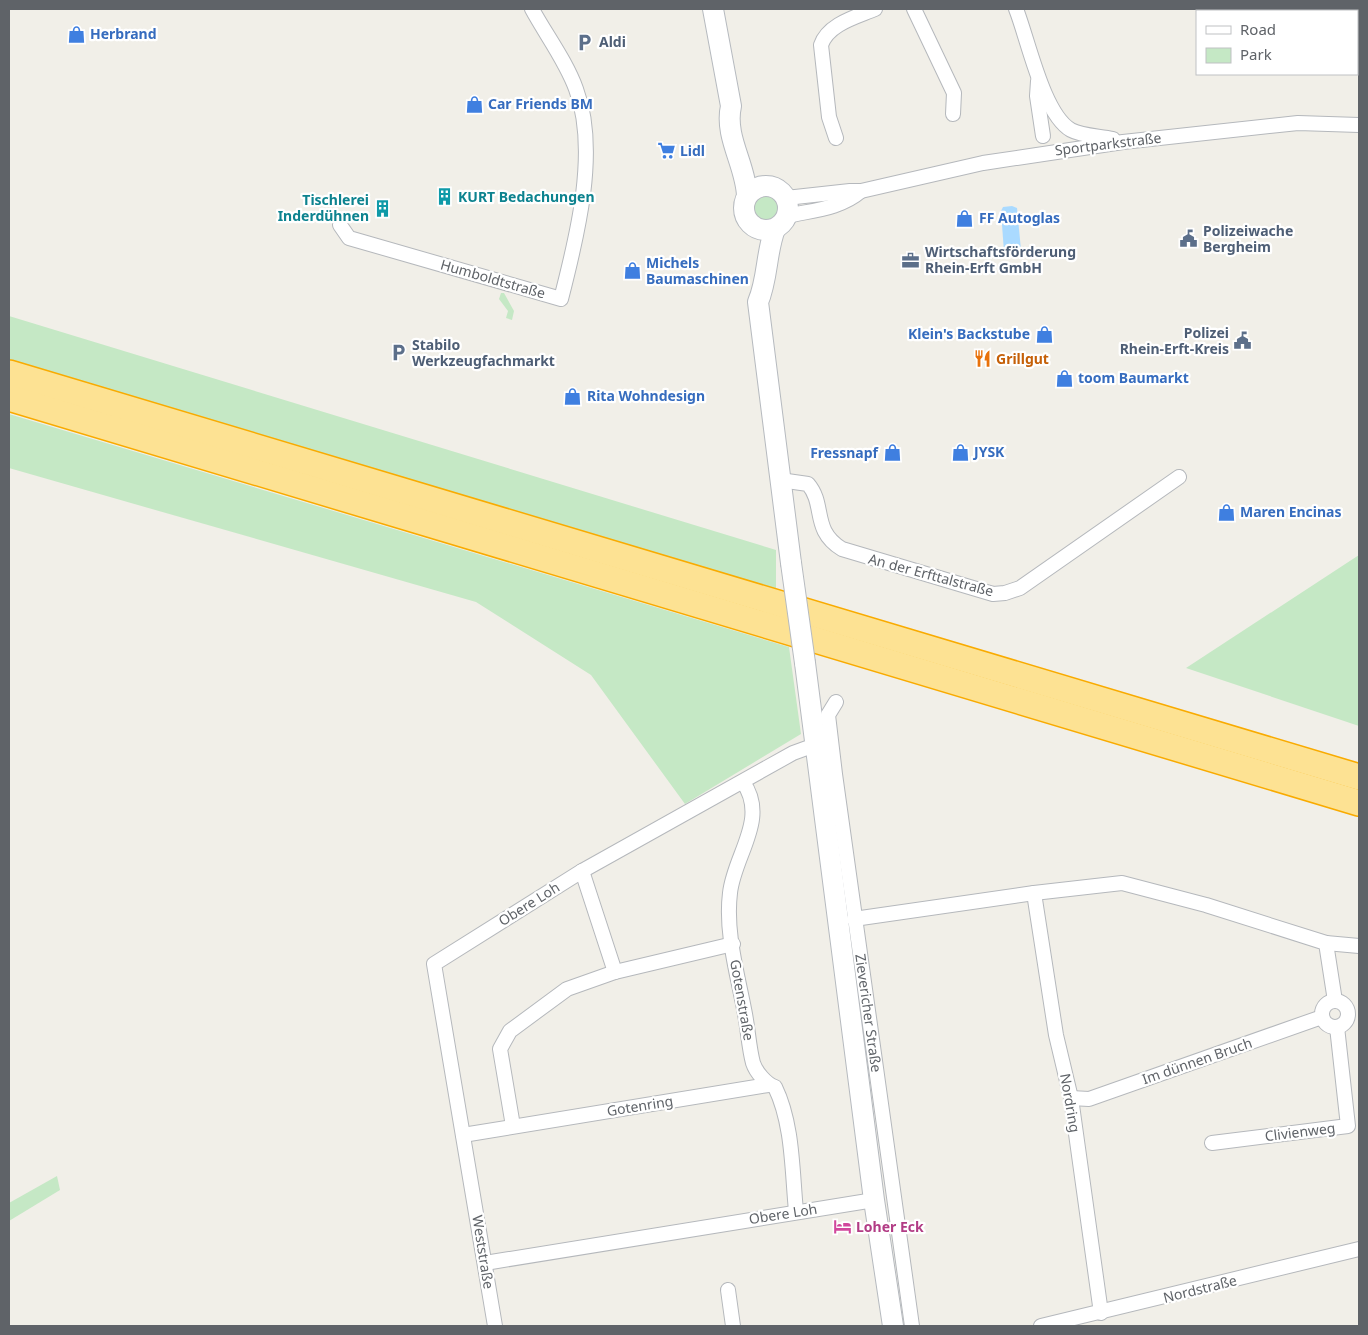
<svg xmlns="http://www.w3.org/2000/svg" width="1368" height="1335" font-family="'Noto Sans',sans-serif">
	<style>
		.green { fill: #c5e8c5 }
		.water { fill: #aadaff }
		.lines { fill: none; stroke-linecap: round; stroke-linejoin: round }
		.street-casing { stroke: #b5b8bc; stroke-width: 16 }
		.secondary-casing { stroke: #b6babf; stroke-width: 22 }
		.highway-casing { stroke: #f9ab00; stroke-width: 28 }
		.street { stroke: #fff; stroke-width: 14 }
		.secondary { stroke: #fff; stroke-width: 20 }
		.highway { stroke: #fde293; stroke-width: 25 }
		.secondary-bridge-casing { stroke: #b6babf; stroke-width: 22; stroke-linecap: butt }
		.secondary-bridge { stroke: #fff; stroke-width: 20 }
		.labels { text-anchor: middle; stroke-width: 4.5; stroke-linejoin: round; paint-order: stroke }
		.shop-label { font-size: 14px; font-weight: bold; fill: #366cbe; stroke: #fff; text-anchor: start }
		.service-label { font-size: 14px; font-weight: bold; fill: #4e5e75; stroke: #fff; text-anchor: start }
		.street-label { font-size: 14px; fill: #5f6368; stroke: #fff }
		.culture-label { font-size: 14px; font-weight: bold; fill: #0d838f; stroke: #fff; text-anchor: start }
		.food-label { font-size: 14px; font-weight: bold; fill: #c56008; stroke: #fff; text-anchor: start }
		.hotel-label { font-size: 14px; font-weight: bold; fill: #b23c85; stroke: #fff; text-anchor: start }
	</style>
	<rect width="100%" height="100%" fill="#f1efe8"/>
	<g class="green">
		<circle cx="766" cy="208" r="14"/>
		<polygon points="501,293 504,293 514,311 512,320 506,318 508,311 499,299"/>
		<polygon points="9,316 776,550 776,589 9,360"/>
		<polygon points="9,414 789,647 801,734 685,804 591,675 476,602 9,468"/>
		<polygon points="1359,555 1359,726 1186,668"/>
		<polygon points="57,1176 60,1190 9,1221 9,1203"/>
	</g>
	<polygon class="water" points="1012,206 1017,208 1021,250 1013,255 1006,255 1004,252 1001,211 1003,207"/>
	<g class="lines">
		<defs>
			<g id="street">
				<polyline points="914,9 954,93 953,114"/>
				<path d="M1016 9C1028 39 1043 114 1071 130 1082 136 1100 136 1113 139"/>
				<polyline points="1038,81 1037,96 1043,136"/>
				<path d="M836 138 829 117 821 45C828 24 856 17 875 9"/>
				<polyline points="786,198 850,191 861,191 983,163 1123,142 1298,123 1359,125"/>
				<path d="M787 216C813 210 840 209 861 191"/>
				<path d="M340 225 349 238 561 299C577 237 599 150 576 89 566 61 546 35 532 9"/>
				<path d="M780 480 808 484C826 505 811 530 842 549L993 594 1005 593 1020 588 1179 477"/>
				<path id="s1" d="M836 702 828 715 835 774 912 1326"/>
				<path d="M743 782C769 819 734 855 730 893 725 933 738 976 745 1014 748 1030 749 1048 753 1063 756 1072 766 1084 775 1087 793 1124 792 1171 796 1211"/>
				<polyline points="582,871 615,972"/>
				<polyline points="1034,893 1056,1035 1071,1098 1101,1313"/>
				<polyline points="854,919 1034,893 1122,883 1206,905 1326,943 1335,1001"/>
				<polyline points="1326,943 1359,946"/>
				<circle cx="1335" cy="1014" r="13"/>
				<polyline points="1071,1098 1089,1099 1322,1017"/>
				<polyline points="513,1126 500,1049 510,1031 567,989 615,972 733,944"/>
				<polyline points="463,1135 768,1085"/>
				<polyline points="1212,1143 1348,1126 1337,1027"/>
				<polyline points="485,1263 874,1200"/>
				<polyline points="728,1290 733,1326"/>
				<polyline points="495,1326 434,964 582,871 793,753 815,745"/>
				<polyline points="1041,1326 1359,1249"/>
			</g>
			<g id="secondary">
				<path d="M713 9 731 106C724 137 746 165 747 196"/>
				<circle cx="766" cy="208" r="22"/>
				<path d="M775 229C766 252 768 279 758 302L791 563"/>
				<polyline points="805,663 874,1200 893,1326"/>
			</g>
			<g id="highway">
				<polyline points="9,373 1359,777"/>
				<polyline points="9,398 1359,803"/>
			</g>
		</defs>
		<use href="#street" class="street-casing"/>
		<use href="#secondary" class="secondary-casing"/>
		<use href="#highway" class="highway-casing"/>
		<use href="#street" class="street"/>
		<use href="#secondary" class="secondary"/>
		<use href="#highway" class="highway"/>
		<defs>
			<polyline id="secondary-bridge" points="791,563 805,663"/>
		</defs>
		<use href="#secondary-bridge" class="secondary-bridge-casing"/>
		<use href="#secondary-bridge" class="secondary-bridge"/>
	</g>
	<defs>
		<symbol id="shop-bare" viewBox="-9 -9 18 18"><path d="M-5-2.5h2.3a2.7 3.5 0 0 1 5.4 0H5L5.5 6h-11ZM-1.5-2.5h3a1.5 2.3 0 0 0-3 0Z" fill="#3f7fe0" stroke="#fff" stroke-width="2.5" paint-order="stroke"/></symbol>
		<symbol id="parking-bare" viewBox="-9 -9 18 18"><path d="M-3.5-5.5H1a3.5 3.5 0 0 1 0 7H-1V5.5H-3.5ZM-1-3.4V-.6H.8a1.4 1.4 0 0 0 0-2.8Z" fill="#5c6f8a" stroke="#fff" stroke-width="2.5" paint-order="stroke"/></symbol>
		<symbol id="supermarket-bare" viewBox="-9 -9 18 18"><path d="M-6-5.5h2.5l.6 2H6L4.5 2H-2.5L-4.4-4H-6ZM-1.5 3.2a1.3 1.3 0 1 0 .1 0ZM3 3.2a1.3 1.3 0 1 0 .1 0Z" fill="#3f7fe0" stroke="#fff" stroke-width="2.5" paint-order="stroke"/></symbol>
		<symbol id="building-bare" viewBox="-9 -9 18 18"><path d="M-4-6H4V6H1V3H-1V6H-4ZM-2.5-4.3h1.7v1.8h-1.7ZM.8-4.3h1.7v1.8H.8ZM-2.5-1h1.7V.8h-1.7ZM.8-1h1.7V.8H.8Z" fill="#0f9aa8" stroke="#fff" stroke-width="2.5" paint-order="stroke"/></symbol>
		<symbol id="civic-bare" viewBox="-9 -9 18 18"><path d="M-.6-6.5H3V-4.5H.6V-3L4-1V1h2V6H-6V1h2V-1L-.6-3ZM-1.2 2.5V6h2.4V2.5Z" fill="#5c6f8a" stroke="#fff" stroke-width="2.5" paint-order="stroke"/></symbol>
		<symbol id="office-bare" viewBox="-9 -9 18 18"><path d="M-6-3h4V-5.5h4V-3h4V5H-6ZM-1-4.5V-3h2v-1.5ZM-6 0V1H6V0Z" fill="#5c6f8a" stroke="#fff" stroke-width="2.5" paint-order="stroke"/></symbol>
		<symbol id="restaurant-bare" viewBox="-9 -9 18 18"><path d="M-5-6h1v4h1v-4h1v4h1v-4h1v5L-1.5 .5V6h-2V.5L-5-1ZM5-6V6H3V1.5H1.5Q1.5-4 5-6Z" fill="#e8710a" stroke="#fff" stroke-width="2.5" paint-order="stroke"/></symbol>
		<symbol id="hotel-bare" viewBox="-9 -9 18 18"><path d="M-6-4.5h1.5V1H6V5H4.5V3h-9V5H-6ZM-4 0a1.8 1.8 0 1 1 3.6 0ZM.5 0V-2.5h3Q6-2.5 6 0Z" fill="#d1479c" stroke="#fff" stroke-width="2.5" paint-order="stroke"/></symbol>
	</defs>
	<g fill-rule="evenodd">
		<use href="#shop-bare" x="64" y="22" width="25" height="25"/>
		<use href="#parking-bare" x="572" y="30" width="25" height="25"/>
		<use href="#shop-bare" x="462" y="92" width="25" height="25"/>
		<use href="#supermarket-bare" x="654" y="138" width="25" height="25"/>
		<use href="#building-bare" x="432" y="184" width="25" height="25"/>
		<use href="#building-bare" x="370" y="196" width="25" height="25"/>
		<use href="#shop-bare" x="952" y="206" width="25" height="25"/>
		<use href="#civic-bare" x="1176" y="226" width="25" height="25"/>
		<use href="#office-bare" x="898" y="248" width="25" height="25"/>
		<use href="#shop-bare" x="620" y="258" width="25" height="25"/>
		<use href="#shop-bare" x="1032" y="322" width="25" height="25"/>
		<use href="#civic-bare" x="1230" y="328" width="25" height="25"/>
		<use href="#parking-bare" x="386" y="340" width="25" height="25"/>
		<use href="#restaurant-bare" x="970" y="346" width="25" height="25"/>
		<use href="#shop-bare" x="1052" y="366" width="25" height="25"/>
		<use href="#shop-bare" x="560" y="384" width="25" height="25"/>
		<use href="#shop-bare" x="948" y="440" width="25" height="25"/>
		<use href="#shop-bare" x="880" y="440" width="25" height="25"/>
		<use href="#shop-bare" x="1214" y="500" width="25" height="25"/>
		<use href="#hotel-bare" x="830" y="1214" width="25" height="25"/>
	</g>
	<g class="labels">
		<g class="shop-label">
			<text x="90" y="39">Herbrand</text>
			<text x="488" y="109">Car Friends BM</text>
			<text x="680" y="156">Lidl</text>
			<text x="979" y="223">FF Autoglas</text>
			<text x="646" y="268">Michels<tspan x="646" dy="16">Baumaschinen</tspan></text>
			<text x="1030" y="339" text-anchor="end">Klein's Backstube</text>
			<text x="1078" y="383">toom Baumarkt</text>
			<text x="587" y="401">Rita Wohndesign</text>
			<text x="974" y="457">JYSK</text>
			<text x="878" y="458" text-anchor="end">Fressnapf</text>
			<text x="1240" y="517">Maren Encinas</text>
		</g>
		<g class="service-label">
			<text x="599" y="47">Aldi</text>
			<text x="1203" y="236">Polizeiwache<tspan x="1203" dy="16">Bergheim</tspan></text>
			<text x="925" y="257">Wirtschaftsförderung<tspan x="925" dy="16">Rhein-Erft GmbH</tspan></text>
			<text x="1229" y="338" text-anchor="end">Polizei<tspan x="1229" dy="16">Rhein-Erft-Kreis</tspan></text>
			<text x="412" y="350">Stabilo<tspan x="412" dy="16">Werkzeugfachmarkt</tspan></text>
		</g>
		<g class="street-label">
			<text transform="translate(1108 144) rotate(-7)" y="5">Sportparkstraße</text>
			<text transform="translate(493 279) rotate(16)" y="5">Humboldtstraße</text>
			<text transform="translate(931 575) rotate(15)" y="5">An der Erfttalstraße</text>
			<text transform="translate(529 904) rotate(-32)" y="5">Obere Loh</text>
			<text transform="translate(742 1000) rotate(80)" y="5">Gotenstraße</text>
			<text dy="5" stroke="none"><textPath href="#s1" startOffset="316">Zievericher Straße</textPath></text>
			<text transform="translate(1197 1061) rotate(-19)" y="5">Im dünnen Bruch</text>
			<text transform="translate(1070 1103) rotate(80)" y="5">Nordring</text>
			<text transform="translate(640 1106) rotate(-9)" y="5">Gotenring</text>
			<text transform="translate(1300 1132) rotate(-7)" y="5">Clivienweg</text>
			<text transform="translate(783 1214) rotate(-9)" y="5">Obere Loh</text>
			<text transform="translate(483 1252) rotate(81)" y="5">Weststraße</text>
			<text transform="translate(1200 1289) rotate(-14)" y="5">Nordstraße</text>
		</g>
		<g class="culture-label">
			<text x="458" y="202">KURT Bedachungen</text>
			<text x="369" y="205" text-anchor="end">Tischlerei<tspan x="369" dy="16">Inderdühnen</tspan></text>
		</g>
		<g class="food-label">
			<text x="996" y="364">Grillgut</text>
		</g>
		<g class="hotel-label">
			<text x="856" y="1232">Loher Eck</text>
		</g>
	</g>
	<rect width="1368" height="1335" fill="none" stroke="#5f6368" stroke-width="20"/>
	<rect x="1196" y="10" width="162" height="65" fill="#ffffff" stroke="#bfc1c3"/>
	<rect x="1206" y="26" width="25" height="8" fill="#ffffff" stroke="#bfc1c3"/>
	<text x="1240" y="35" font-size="15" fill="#5f6368">Road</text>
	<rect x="1206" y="48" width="25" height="15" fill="#c5e8c5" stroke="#bfc1c3"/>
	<text x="1240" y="60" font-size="15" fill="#5f6368">Park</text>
</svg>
